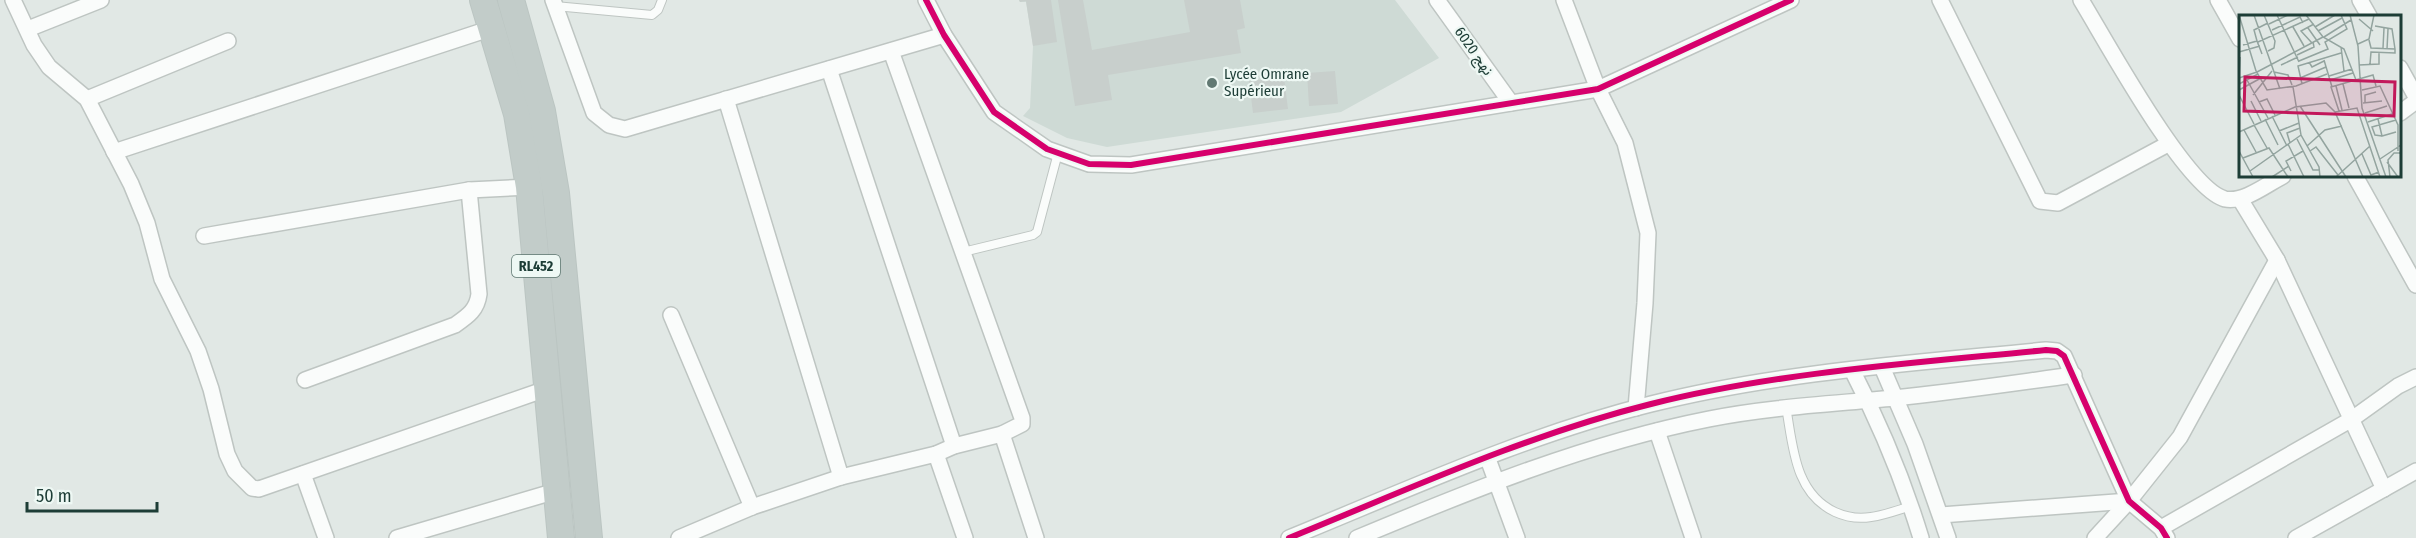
<svg xmlns="http://www.w3.org/2000/svg" width="2416" height="538" font-family="'Fira Sans Condensed',Vazirmatn,sans-serif">
	<style>
		.built { fill: #cedad5 }
		.building { fill: #c8cfcc }
		.lines { fill: none; stroke-linecap: round; stroke-linejoin: round }
		.service-casing { stroke: #bec5c2; stroke-width: 10 }
		.minor-casing { stroke: #bec5c2; stroke-width: 18 }
		.trunk-casing { stroke: #bbc5c2; stroke-width: 28 }
		.service { stroke: #fafcfb; stroke-width: 8 }
		.minor { stroke: #fafcfb; stroke-width: 15 }
		.trunk { stroke: #c2ccc9; stroke-width: 26 }
		.cycleway-casing { stroke: #eef8f4; stroke-width: 10 }
		.cycleway { stroke: #d6006c; stroke-width: 6 }
		.poi-dot { fill: #627973; stroke: #eef8f4; stroke-width: 2 }
		.labels { text-anchor: middle; stroke-width: 4.5; stroke-linejoin: round; paint-order: stroke }
		.shield { fill: #eef8f4; stroke: #5c756f; stroke-width: 1.5 }
		.shield-label { font-size: 14px; font-weight: bold; fill: #1d3d36 }
		.street-label { font-size: 15px; fill: #1d3d36; stroke: #eef8f4 }
		.poi-label { font-size: 15px; fill: #1d3d36; stroke: #eef8f4; text-anchor: start }
		.inset-road { fill: none; stroke: #93a49f; stroke-width: 1.5 }
		.view { fill: #c2185b; fill-opacity: 0.15; stroke: #c2185b; stroke-width: 3 }
		.inset-edge { fill: none; stroke: #1d3d36; stroke-width: 3 }
	</style>
	<rect width="100%" height="100%" fill="#e1e8e5"/>
	<polygon class="built" points="1019,0 1395,0 1439,58 1341,112 1107,147 1067,138 1023,116 1030,108 1033,46 1026,2 1020,2"/>
	<g class="building">
		<polygon points="1019,0 1051,0 1057,42 1033,46 1026,1 1020,2"/>
		<polygon points="1058,0 1083,0 1092,50 1190,32 1184,0 1240,0 1245,28 1237,30 1241,53 1108,75 1112,100 1075,106"/>
		<polygon points="1335,71 1338,104 1309,106 1307,73"/>
		<polygon points="1284,77 1288,109 1253,113 1249,81"/>
	</g>
	<g class="lines">
		<defs>
			<g id="service">
				<polyline points="555,6 652,15 658,10 662,0"/>
				<polyline points="963,252 1033,235 1037,232 1058,153"/>
				<path d="M1786 407C1793 445 1794 493 1835 512 1846 517 1859 519 1871 517 1885 515 1898 510 1911 506"/>
			</g>
			<g id="minor">
				<polyline points="13,0 34,45 49,67 87,99 131,184 147,223 162,279 198,351 211,389 227,454 235,471 252,488 259,489 546,389"/>
				<polyline points="553,0 594,113 609,125 625,129 944,35"/>
				<polyline points="926,0 944,35 994,112 1047,149 1089,164 1131,165 1598,89 1791,0"/>
				<polyline points="1437,0 1511,103"/>
				<polyline points="1564,0 1598,89 1625,143 1648,233 1645,303 1636,408"/>
				<polyline points="1940,0 2040,201 2058,203 2168,144"/>
				<path d="M2081 0C2105 39 2186 189 2225 199 2244 203 2267 184 2283 176"/>
				<polyline points="2218,0 2240,39"/>
				<polyline points="2360,0 2369,16"/>
				<polyline points="28,29 101,0"/>
				<polyline points="2400,68 2416,97"/>
				<polyline points="829,69 954,446"/>
				<polyline points="87,99 228,41"/>
				<polyline points="726,99 841,477"/>
				<polyline points="2400,113 2416,101"/>
				<polyline points="114,152 492,28"/>
				<polyline points="2355,176 2416,285"/>
				<polyline points="2240,199 2277,260 2384,489"/>
				<polyline points="204,236 469,190 529,187"/>
				<polyline points="671,315 752,507"/>
				<polyline points="1882,367 1915,444 1948,538"/>
				<path d="M1852 370C1880 424 1903 479 1921 538"/>
				<path d="M305 380 455 325C468 316 477 310 479 294L469 190"/>
				<polyline points="1657,431 1693,538"/>
				<polyline points="1002,434 1036,538"/>
				<polyline points="936,454 965,538"/>
				<polyline points="1488,459 1517,538"/>
				<polyline points="303,474 326,538"/>
				<polyline points="1941,515 2129,501"/>
				<polyline points="2161,528 2352,419 2398,386 2416,377"/>
				<polyline points="397,538 556,491"/>
				<polyline points="679,538 752,507 841,477 936,454 954,446 1002,434 1022,424 1022,418 891,51"/>
				<path d="M1289 538C1407 490 1526 435 1651 404 1778 372 1915 363 2046 350L2057 351 2064 356 2129 501 2161 528 2167 538"/>
				<path d="M1357 538C1472 490 1587 443 1709 419 1770 407 1832 404 1894 398 1954 392 2014 383 2074 375"/>
				<polyline points="2095,538 2129,501 2180,437 2277,260"/>
				<polyline points="2296,538 2416,471"/>
			</g>
			<g id="trunk">
				<polyline points="483,0 517,114 529,187 561,538"/>
				<polyline points="511,0 542,111 556,193 589,538"/>
			</g>
		</defs>
		<use href="#service" class="service-casing"/>
		<use href="#minor" class="minor-casing"/>
		<use href="#trunk" class="trunk-casing"/>
		<use href="#service" class="service"/>
		<use href="#minor" class="minor"/>
		<use href="#trunk" class="trunk"/>
		<defs>
			<g id="cycleway">
				<polyline points="926,0 944,35 994,112 1047,149 1089,164 1131,165 1598,89 1791,0"/>
				<path d="M1289 538C1407 490 1526 435 1651 404 1778 372 1915 363 2046 350L2057 351 2064 356 2129 501 2161 528 2167 538"/>
			</g>
		</defs>
		<use href="#cycleway" class="cycleway-casing"/>
		<use href="#cycleway" class="cycleway"/>
	</g>
	<circle class="poi-dot" cx="1212" cy="83" r="6"/>
	<g class="labels">
		<rect class="shield" x="512" y="255" width="48" height="22" rx="4.5"/>
		<g class="shield-label">
			<text x="536" y="271">RL452</text>
		</g>
		<g class="street-label">
			<text transform="translate(1474 51) rotate(55)" y="5">نهج 6020</text>
		</g>
		<g class="poi-label">
			<text x="1224" y="79">Lycée Omrane<tspan x="1224" dy="17">Supérieur</tspan></text>
		</g>
	</g>
	<g transform="translate(2239 15)">
		<rect width="162" height="162" fill="#e1e8e5"/>
		<path class="inset-road" d="M0 0 17 56 28 75 57 71 88 59M15 0 41 74M25 0 36 26 35 33 29 36M38 0 60 47M67 0 84 22 105 34 117 65M111 0 119 31 123 93 147 162M120 4 134 16M30 9 49 0M54 12 65 31M76 12 96 0M69 13 81 30M33 15 61 2 64 8M79 16 103 3M85 22 112 5M130 25 132 33 156 34M18 26 15 15 29 8M19 27 70 4M73 28 62 16 75 9M119 29 130 24 135 0H141M4 30 18 26 23 39M102 32 105 56M144 33 145 13M148 34 149 14M0 37 21 31M58 40 75 32 74 27M85 45 93 72M60 46 89 34 86 27 108 14 102 0M70 47 73 52 85 46M131 49 132 37 156 38V34L153 14 136 11M42 50 59 42M120 50 140 49V38M18 57 84 22M35 57 49 60 53 70M90 61 113 54M0 63 18 57M61 63 87 52M0 64 1 42M8 65 29 103M91 65 114 58M0 69 19 59M63 69 59 51 102 38M104 69 110 93M97 71 103 95M54 72 62 120 80 152 81 162M0 75 22 63M123 75 141 71 159 110V136M0 80 15 109M14 80 33 56M12 86 22 106M20 87 28 84 36 100M124 88 143 86M126 88V80L137 77M61 91 107 162M100 96 92 72 134 60 137 71M96 97 118 93 141 162M126 98 148 91M33 101 48 131M26 104 39 130M139 104 143 121 157 117M129 107 153 99M15 110 28 133M5 115 17 137M40 116 60 108M0 117 56 92 87 88 96 97 124 162M143 121 136 120 133 112 157 105M58 124 74 155H80M51 128 48 118 61 113M49 129 65 162M68 131 86 115 103 111M0 136 14 162M71 136 77 132 99 160M123 139 132 160 140 157M4 143 30 133 49 162M141 144 162 130M148 147 159 162M11 156 62 120M52 156 47 146 64 136M33 162 50 151M97 162 131 131M151 162 149 145 155 138H162"/>
		<path class="view" d="M6 62 156 67 155 101 5 96Z"/>
		<rect width="162" height="162" class="inset-edge"/>
	</g>
	<path d="M27 502v9h130v-9" fill="none" stroke="#1d3d36" stroke-width="3"/>
	<text x="36" y="502" font-size="18" fill="#1d3d36" stroke="#eef8f4" stroke-width="4.5" paint-order="stroke">50 m</text>
</svg>
